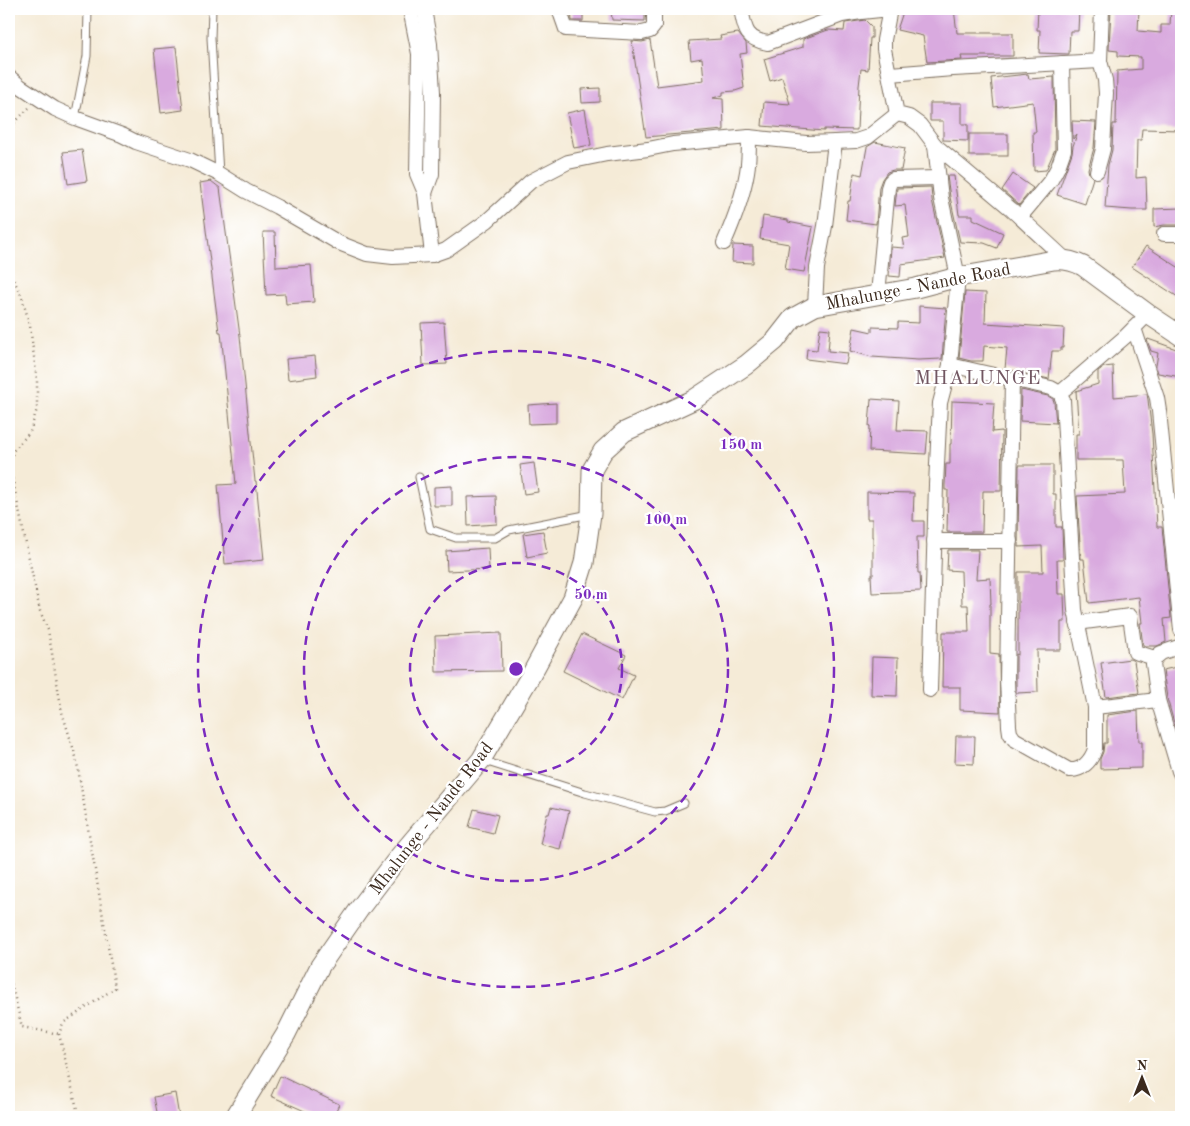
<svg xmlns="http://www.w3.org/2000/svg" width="1190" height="1126" font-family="'Old Standard TT',serif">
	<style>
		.building { fill: #d9aadf }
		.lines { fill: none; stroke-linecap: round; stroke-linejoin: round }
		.lane-casing { stroke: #7c6e5f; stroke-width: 9 }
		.street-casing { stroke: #7c6e5f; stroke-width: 16 }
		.secondary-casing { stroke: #7c6e5f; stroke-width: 21 }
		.path { stroke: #7c6e5f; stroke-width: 2.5; stroke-dasharray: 1 4; stroke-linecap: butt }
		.lane { stroke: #fff; stroke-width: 7 }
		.street { stroke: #fff; stroke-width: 14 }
		.secondary { stroke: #fff; stroke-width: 19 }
		.ring { fill: none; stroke: #7b2cbf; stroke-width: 2.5; stroke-dasharray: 9 6 }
		.labels { text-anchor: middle; stroke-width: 4.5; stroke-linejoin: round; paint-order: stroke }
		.street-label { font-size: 18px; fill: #3b2a1e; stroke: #fff }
		.quarter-label { font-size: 20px; letter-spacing: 1px; fill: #725762; stroke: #fff }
		.centre { fill: #7b2cbf; stroke: #fff; stroke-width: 2.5 }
		.ring-label { font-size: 15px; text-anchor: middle; font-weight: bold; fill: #7b2cbf; stroke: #fff; stroke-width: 4.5; stroke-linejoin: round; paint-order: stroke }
	</style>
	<rect width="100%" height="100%" fill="#fff"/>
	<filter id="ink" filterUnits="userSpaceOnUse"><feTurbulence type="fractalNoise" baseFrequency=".02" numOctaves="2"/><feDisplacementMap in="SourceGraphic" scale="10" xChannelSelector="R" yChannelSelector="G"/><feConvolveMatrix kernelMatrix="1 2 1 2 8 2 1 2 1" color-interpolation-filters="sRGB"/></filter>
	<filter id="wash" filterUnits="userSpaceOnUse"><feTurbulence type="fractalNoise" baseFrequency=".0096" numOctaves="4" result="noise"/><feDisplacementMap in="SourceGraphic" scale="20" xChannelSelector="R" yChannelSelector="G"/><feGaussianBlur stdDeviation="1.12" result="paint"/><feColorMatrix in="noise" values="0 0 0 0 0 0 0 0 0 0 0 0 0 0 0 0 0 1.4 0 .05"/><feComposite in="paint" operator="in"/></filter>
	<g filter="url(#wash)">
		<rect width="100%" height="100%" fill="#f5ebd7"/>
		<g id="blocks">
			<g class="building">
				<polygon points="571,9 583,9 583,21 572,21"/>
				<polygon points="611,9 645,9 645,21 612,20"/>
				<polygon points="904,9 954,9 957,33 1013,33 1013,56 961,56 962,60 927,62 923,36 897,30"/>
				<polygon points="1038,9 1079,9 1078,31 1070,31 1069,54 1039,53 1040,30 1037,30"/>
				<polygon points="1111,9 1139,9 1138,31 1161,33 1161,25 1170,25 1171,9 1181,9 1181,130 1142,129 1141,140 1137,140 1136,178 1146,177 1147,210 1132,210 1105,208 1108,165 1112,150 1113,124 1116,124 1117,71 1141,69 1141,57 1118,56 1118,51 1109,50"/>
				<polygon points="865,20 872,27 872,38 870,38 868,70 861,69 859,86 857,130 824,129 824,131 762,126 764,102 790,104 782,77 770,81 764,59 803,47 803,39 828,30 844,31 845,23"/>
				<polygon points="738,33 746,43 747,53 740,54 744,88 735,91 723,92 723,95 713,98 723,99 724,130 646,137 632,41 642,42 650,40 657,86 704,80 702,58 691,60 689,41 721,39 720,36"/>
				<polygon points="176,47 183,110 161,113 154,49"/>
				<polygon points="1028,74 1029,79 1054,77 1055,149 1046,170 1034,171 1033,132 1036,132 1033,102 994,107 991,78"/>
				<polygon points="600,88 600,102 582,103 581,89"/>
				<polygon points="930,103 962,103 962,124 968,124 968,141 943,140 943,121 930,121"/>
				<polygon points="585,109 591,145 574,148 567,113"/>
				<polygon points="1072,121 1096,122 1094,148 1088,169 1089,174 1093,178 1085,204 1057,195 1072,153 1073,146 1077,134 1073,139"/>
				<rect x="969" y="134" width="39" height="22"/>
				<polygon points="875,142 905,148 901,170 893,170 887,172 882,179 879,187 876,224 846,220 848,201 850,201 854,173 862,175 867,147"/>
				<polygon points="82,150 87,181 68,184 63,152"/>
				<polygon points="1013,174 1033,188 1019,205 1002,190"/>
				<polygon points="947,176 954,176 959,215 973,215 973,219 1003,233 997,248 984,243 960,242 950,197"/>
				<polygon points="211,181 220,188 240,336 255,481 256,481 264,560 225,564 218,485 236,484 221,332 219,332 200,183"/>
				<polygon points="931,187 932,200 945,258 901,264 900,277 889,276 891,247 904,248 902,238 909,237 905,205 895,206 897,188"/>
				<polygon points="1181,208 1181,225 1164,225 1154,227 1154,209"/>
				<polygon points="763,216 788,220 788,222 813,227 804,272 785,269 789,244 760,239"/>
				<polygon points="263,232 275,232 276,267 311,265 314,302 286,304 285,294 266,295"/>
				<polygon points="733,245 753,246 753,263 732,262"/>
				<polygon points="1146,246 1181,269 1181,299 1132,267"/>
				<polygon points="965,292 986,293 985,323 1064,328 1063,348 1061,348 1061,351 1052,351 1049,379 1005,369 1007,348 984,346 983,361 971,361 959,358"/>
				<polygon points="919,306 946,308 942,359 918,360 872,357 850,351 854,328 872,332 872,327 898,328 898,322 919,323"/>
				<polygon points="444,322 447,364 423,365 421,323"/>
				<polygon points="820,328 830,329 828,351 848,353 846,364 806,359 807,349 817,350"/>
				<polygon points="1148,339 1179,350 1179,361 1181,361 1181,377 1158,373 1156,366 1158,353 1151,351 1147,340"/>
				<polygon points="315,356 317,376 288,380 286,359"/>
				<polygon points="1113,366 1114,397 1147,394 1148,400 1152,434 1157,527 1162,527 1171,618 1164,619 1166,642 1157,646 1146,646 1143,645 1140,623 1142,623 1139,597 1089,603 1084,559 1081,559 1077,496 1125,494 1123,460 1076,460 1076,434 1079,434 1076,391 1098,384 1098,371 1104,367"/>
				<polygon points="1021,390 1048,396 1053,399 1054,402 1056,423 1020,421"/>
				<polygon points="871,399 899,401 897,430 928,431 926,454 869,451 870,426 869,426"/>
				<polygon points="952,401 994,403 992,432 1002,431 1001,491 983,491 982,532 947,532 948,490 945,490 945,485 946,464 950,464 950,444 951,444"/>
				<polygon points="556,403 556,423 529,424 528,405"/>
				<polygon points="534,463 538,492 524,494 520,465"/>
				<polygon points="1019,465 1053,465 1053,494 1056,494 1056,527 1062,527 1063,560 1057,560 1058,594 1064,594 1065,622 1061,622 1061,650 1037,650 1038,692 1016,693 1016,654 1018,655 1018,572 1043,572 1042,546 1018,547"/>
				<polygon points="452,486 452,506 434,506 434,487"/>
				<polygon points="867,492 914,493 913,521 924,521 924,537 917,537 918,573 920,573 921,591 872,593 871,575 873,575 873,537 872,537 872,519 867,519"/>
				<polygon points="496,496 497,524 468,526 467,497"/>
				<polygon points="543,531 547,553 527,557 523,534"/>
				<polygon points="488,548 489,569 447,571 446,551"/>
				<polygon points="948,550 978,550 976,579 990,578 991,604 990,604 990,653 999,654 1000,712 960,710 960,687 942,687 943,632 969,632 968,605 962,605 961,571 947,570"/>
				<polygon points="501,633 502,671 436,672 435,636"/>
				<polygon points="582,634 626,655 619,668 634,675 622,700 563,671"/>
				<polygon points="872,657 898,658 897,696 871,695"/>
				<polygon points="1130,659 1134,661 1139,693 1106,697 1101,663"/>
				<polygon points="1181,666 1181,736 1178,737 1167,698 1163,670"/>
				<polygon points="1138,711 1139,742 1142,742 1142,768 1100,769 1100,759 1103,752 1104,743 1107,743 1107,715"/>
				<polygon points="956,736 975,736 974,764 955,763"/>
				<polygon points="551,807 569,811 560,849 540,844 547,814 549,814"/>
				<polygon points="474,809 498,815 493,833 469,827"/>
				<polygon points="280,1076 339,1104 333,1117 318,1117 271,1096"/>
				<polygon points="175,1093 179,1117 158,1117 154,1097"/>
			</g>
		</g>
	</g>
	<g filter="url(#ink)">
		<use href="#blocks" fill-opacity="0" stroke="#7c6e5f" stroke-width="1"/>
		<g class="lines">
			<defs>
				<g id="lane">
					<polyline points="212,9 211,38 219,174"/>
					<polyline points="75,118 87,56 88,9"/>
					<polyline points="419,477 430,529 456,538 495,538 509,530 590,514"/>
					<polyline points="481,760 585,793 655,812 665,811 684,803"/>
				</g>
				<g id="street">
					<polyline points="410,9 419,54 417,174 425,193 432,255"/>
					<polyline points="424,9 430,44 433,92 432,174 425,193"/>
					<polyline points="559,9 566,29 642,33 650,31 654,26 654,9"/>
					<path d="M741 9C745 29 745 39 768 43L842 15 861 12 890 9 884 40V49L897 114"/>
					<polyline points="890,74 953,69 1100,61 1102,9"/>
					<path d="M9 77 20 86 55 109 75 118 122 135 136 142 190 160 219 174 246 191 277 207 339 243 367 254 393 257 432 255 446 250 487 221 531 181 568 162 607 154 648 149 673 144 749 137C749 149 749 161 747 172 743 196 734 220 724 243"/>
					<polyline points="897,114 909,117 920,125 935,145 1011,209 1065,259"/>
					<polyline points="749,137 806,143 835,142"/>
					<polyline points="1097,171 1103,149 1106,93 1105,80 1100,61"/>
					<polyline points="1020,217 1051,180 1058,167 1064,150 1062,63"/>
					<polyline points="1164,234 1181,234"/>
					<polyline points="878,294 888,188 890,182 893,179 939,178"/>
					<polyline points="815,306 817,268 825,226 835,142 856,141 868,137 897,114"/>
					<polyline points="1134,328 1157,398 1159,411 1181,630"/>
					<polyline points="950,365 1051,388 1060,393 1063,400 1075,610 1095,707"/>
					<path d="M1012 379 1007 680 1009 726 1010 733 1014 739 1069 770C1082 771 1091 761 1095 749V707L1158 700"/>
					<polyline points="1060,393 1126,336 1148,314"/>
					<polyline points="934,541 1010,541"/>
					<polyline points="1077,623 1130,616 1135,652 1155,658"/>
					<polyline points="1181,646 1161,653 1155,658 1153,664 1158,700 1179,771 1181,775"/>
					<polyline points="930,690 936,485 940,403 950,365 958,277 941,198 935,145"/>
				</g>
				<path id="secondary" d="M235 1117 286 1034 320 966 360 908 398 858 481 760 531 675 573 598 584 563 591 514 592 470 603 451 624 432 693 400 746 365 775 341 793 318 815 306 916 288 958 277 1054 260C1065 259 1073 261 1083 266L1148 314 1181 336"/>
			</defs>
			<use href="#lane" class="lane-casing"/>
			<use href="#street" class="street-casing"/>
			<use href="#secondary" class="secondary-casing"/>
			<g class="path">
				<polyline points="9,182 9,140 14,123 29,108"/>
				<polyline points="9,266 9,270 22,297 30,326 37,380 37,409 30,432 13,451 10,467 40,611 48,630 62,712 76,757 115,988 63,1023 59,1034 79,1117"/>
				<polyline points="9,974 22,1027 59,1034"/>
			</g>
			<use href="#lane" class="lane"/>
			<use href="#street" class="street"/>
			<use href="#secondary" class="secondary"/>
		</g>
	</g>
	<g class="ring">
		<circle cx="516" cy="669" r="106"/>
		<circle cx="516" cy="669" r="212"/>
		<circle cx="516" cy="669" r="318"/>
	</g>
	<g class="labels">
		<g class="street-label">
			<text transform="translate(918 286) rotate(-11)" y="6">Mhalunge - Nande Road</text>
			<text transform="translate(431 818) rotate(-52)" y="6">Mhalunge - Nande Road</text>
		</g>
		<g class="quarter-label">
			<text x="978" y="384">MHALUNGE</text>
		</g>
	</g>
	<circle cx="516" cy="669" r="8" class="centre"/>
	<g class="ring-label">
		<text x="741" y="449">150 m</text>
		<text x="666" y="524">100 m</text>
		<text x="591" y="599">50 m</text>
	</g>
	<rect width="1190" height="1126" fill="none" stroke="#fff" stroke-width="30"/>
	<g transform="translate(1142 1078)" stroke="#ffffff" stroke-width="4" paint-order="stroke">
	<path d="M0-4L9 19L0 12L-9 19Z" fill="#3b2a1e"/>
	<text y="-8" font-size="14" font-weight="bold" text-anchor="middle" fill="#3b2a1e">N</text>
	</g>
</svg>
